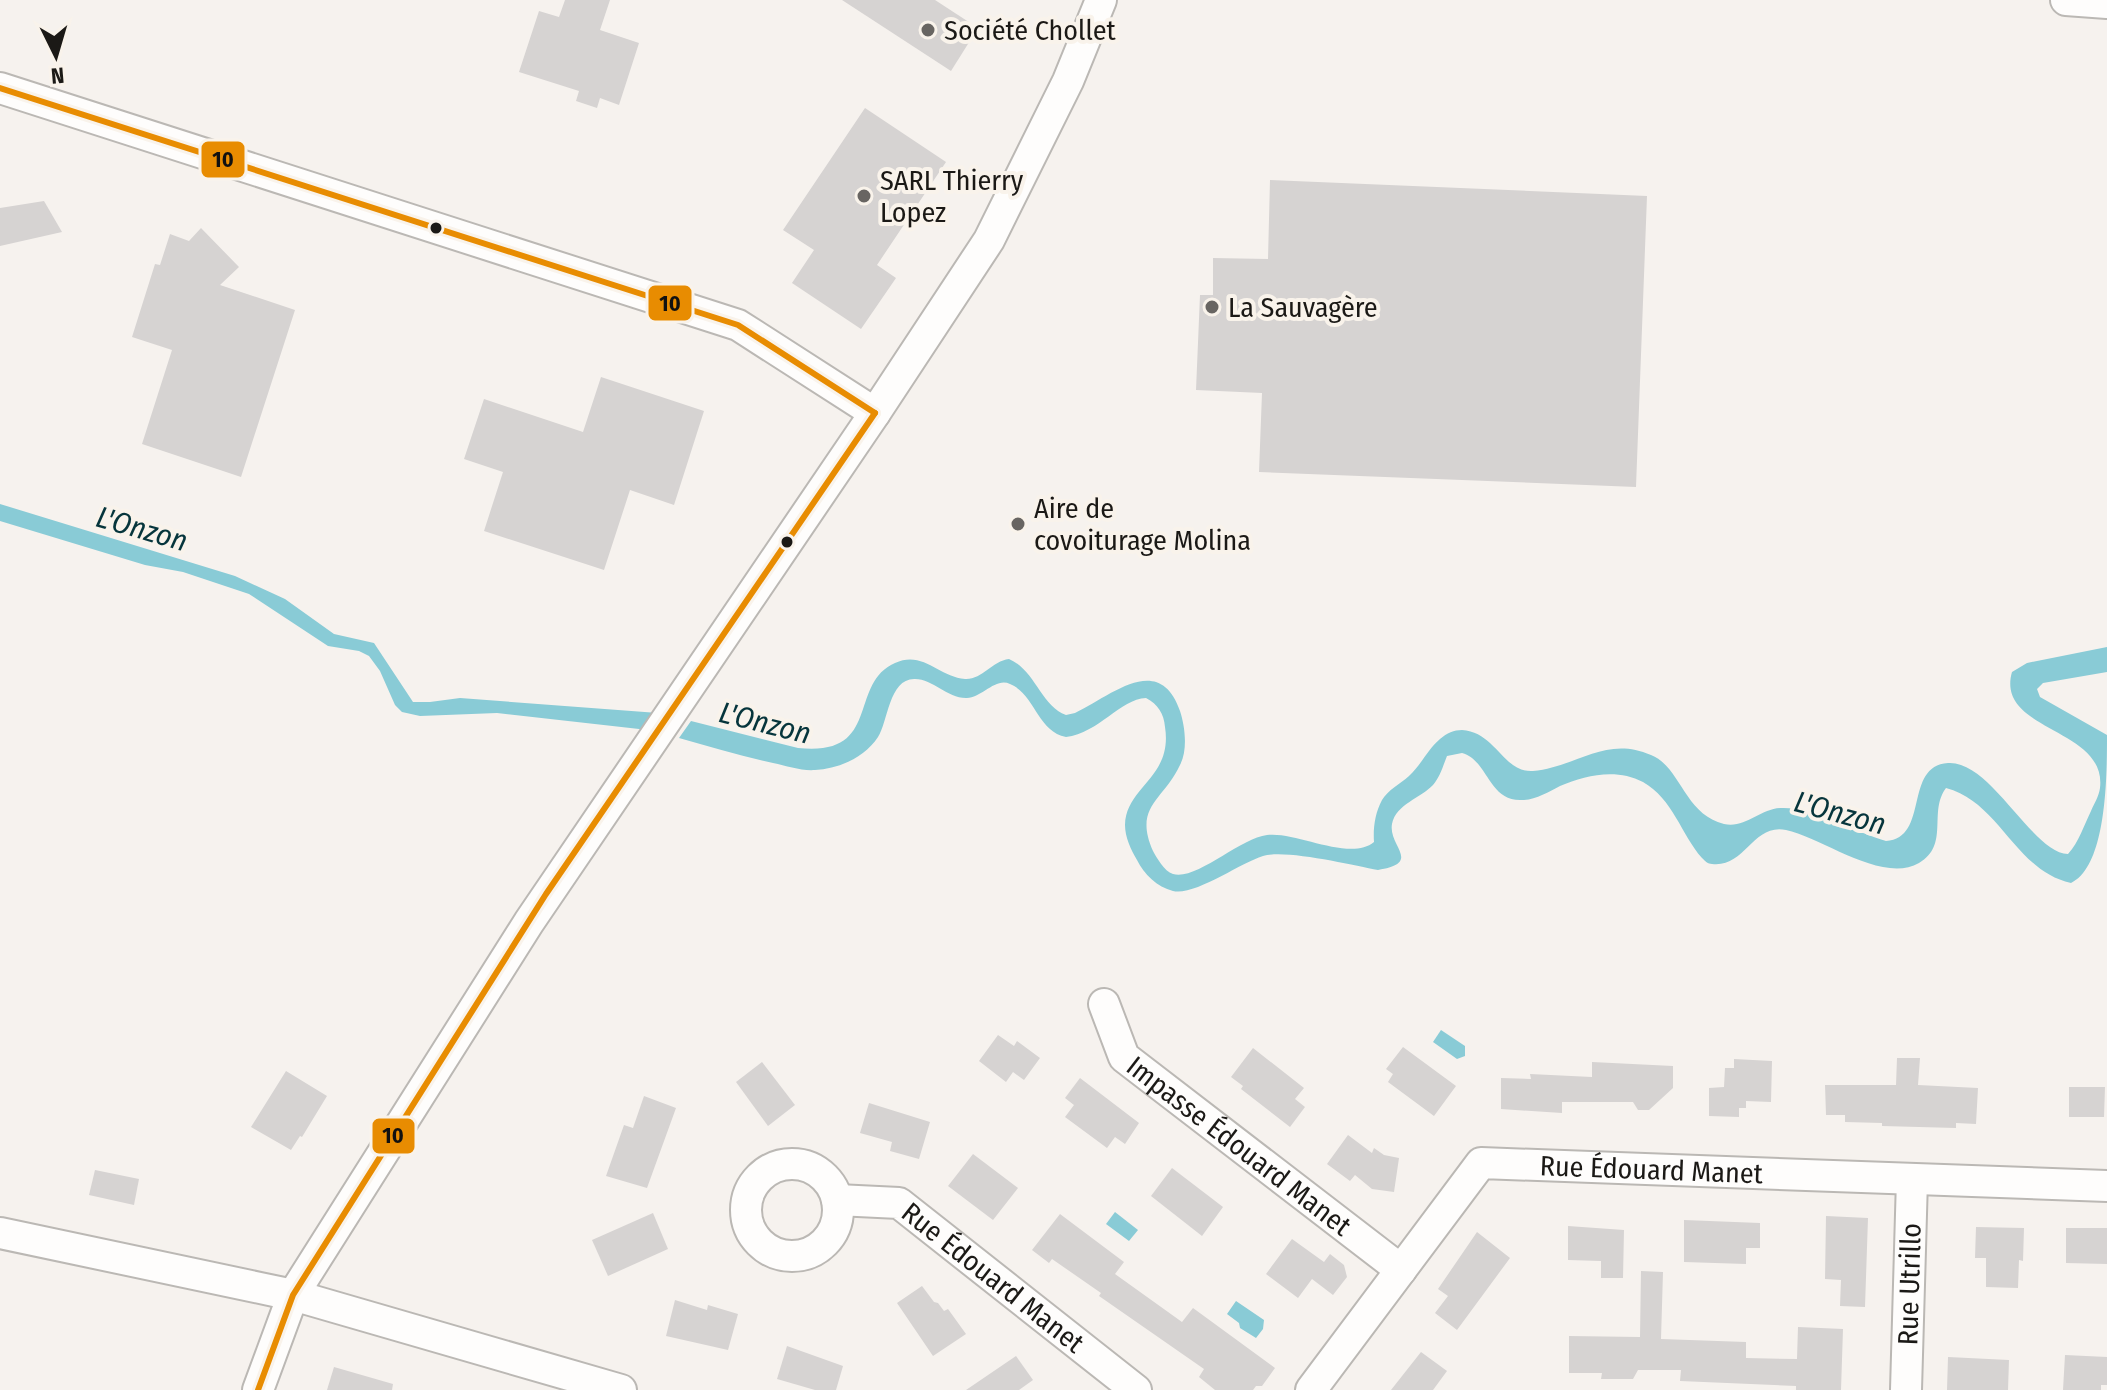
<svg xmlns="http://www.w3.org/2000/svg" width="2107" height="1390" font-family="'Fira Sans Condensed',sans-serif">
	<style>
		.water { fill: #89cbd6 }
		.building { fill: #d6d3d2 }
		.lines { fill: none; stroke-linecap: round; stroke-linejoin: round }
		.minor-casing { stroke: #bbb8b4; stroke-width: 34 }
		.minor { stroke: #fefdfc; stroke-width: 30 }
		.bus-1-casing { stroke: #f9f3eb; stroke-width: 12 }
		.bus-1 { stroke: #e88c01; stroke-width: 6 }
		.poi-dot { fill: #686562; stroke: #f9f3eb; stroke-width: 3 }
		.bus-dot { fill: #1b1916; stroke: #f9f3eb; stroke-width: 3 }
		.labels { text-anchor: middle; stroke-width: 8; stroke-linejoin: round; paint-order: stroke }
		.poi-label { font-size: 28px; fill: #1b1916; stroke: #f9f3eb; text-anchor: start }
		.street-label { font-size: 28px; fill: #1b1916; stroke: #f9f3eb }
		.water-label { font-size: 30px; font-style: italic; fill: #06353c; stroke: #f9f3eb }
		.line-badge { stroke: #f9f3eb; stroke-width: 3 }
		.pale-badge-label { font-size: 22px; text-anchor: middle; font-weight: bold; fill: #111 }
	</style>
	<rect width="100%" height="100%" fill="#f6f2ee"/>
	<g class="water">
		<polygon points="0,504 235,576 285,599 334,634 374,643 413,702 430,702 460,698 658,713 648,730 497,713 420,716 402,712 395,705 380,671 369,656 359,651 328,646 249,594 183,572 145,565 0,521"/>
		<path d="M2107 647V672L2043 683 2037 689 2040 697 2107 735C2107 775 2107 866 2071 883 2015 871 2000 802 1946 788 1928 812 1950 845 1919 863 1882 884 1823 838 1786 830 1753 823 1745 868 1712 864 1708 864 1705 861 1702 858 1681 834 1673 799 1643 782 1617 768 1585 775 1560 786 1548 792 1534 801 1520 800 1488 800 1488 760 1462 753L1447 756C1443 766 1440 777 1433 785 1421 798 1396 804 1392 824 1388 846 1423 863 1378 870 1352 865 1285 849 1263 856 1240 863 1195 896 1173 891 1157 887 1144 874 1137 860 1131 850 1125 837 1125 825 1126 786 1173 778 1165 727 1164 714 1158 704 1146 698 1120 699 1099 733 1066 737 1037 731 1035 694 1010 684 995 677 981 699 966 698 947 698 933 679 915 679 889 678 888 722 878 737 865 757 839 769 815 770 801 771 787 766 773 763 742 756 710 747 679 738L691 721 798 748C883 757 847 684 895 663 923 650 939 677 965 679 982 680 992 661 1009 659 1035 670 1041 706 1066 715L1075 713C1111 696 1159 651 1180 711 1185 726 1188 750 1180 765 1164 800 1133 806 1153 851 1157 858 1164 871 1173 874 1196 881 1240 838 1267 835 1296 831 1350 862 1374 842 1373 828 1375 813 1382 800 1388 790 1400 784 1409 776 1421 765 1428 749 1440 739 1447 733 1454 730 1462 730 1496 732 1503 773 1533 771 1577 767 1605 735 1651 755 1681 767 1684 814 1724 824 1745 829 1761 808 1782 808 1810 807 1857 833 1886 841 1930 838 1903 766 1948 763 1991 760 2032 853 2068 854 2079 842 2084 825 2091 811 2094 804 2099 796 2100 788 2107 727 1995 732 2012 672L2027 663Z"/>
		<polygon points="1441,1030 1465,1046 1465,1056 1457,1059 1433,1042"/>
		<polygon points="1115,1212 1138,1230 1129,1241 1106,1224"/>
		<polygon points="1236,1301 1264,1320 1263,1329 1256,1338 1240,1328 1239,1323 1227,1314"/>
	</g>
	<g class="building">
		<polygon points="565,0 610,0 600,30 639,43 619,105 600,98 597,108 576,101 579,91 519,72 539,11 559,17"/>
		<polygon points="842,0 935,0 978,28 951,71"/>
		<polygon points="865,108 946,162 877,265 896,278 861,329 792,283 814,250 783,230"/>
		<polygon points="1270,180 1647,196 1636,487 1259,472 1262,393 1196,390 1200,295 1213,295 1213,258 1268,259"/>
		<polygon points="44,201 62,232 0,246 0,208"/>
		<polygon points="201,228 239,267 220,285 295,310 241,477 142,444 172,350 132,337 155,264 160,265 170,234 189,241"/>
		<polygon points="601,377 704,411 674,505 630,490 604,570 484,531 503,472 464,459 484,399 583,432"/>
		<polygon points="998,1035 1014,1046 1017,1041 1040,1058 1024,1080 1013,1072 1006,1082 979,1061"/>
		<polygon points="1403,1047 1456,1086 1434,1116 1388,1082 1393,1074 1386,1069"/>
		<polygon points="1253,1048 1304,1088 1295,1099 1305,1107 1290,1127 1241,1089 1243,1086 1231,1077"/>
		<polygon points="1897,1058 1920,1058 1918,1085 1978,1088 1976,1124 1956,1123 1956,1128 1882,1126 1882,1123 1845,1122 1845,1115 1826,1115 1825,1085 1896,1085"/>
		<polygon points="1734,1059 1772,1061 1771,1102 1746,1101 1746,1108 1739,1108 1739,1117 1709,1116 1709,1088 1724,1087 1725,1068 1734,1068"/>
		<polygon points="762,1062 795,1105 768,1126 736,1082"/>
		<polygon points="1592,1062 1673,1066 1673,1088 1649,1110 1638,1110 1633,1102 1562,1102 1562,1113 1501,1109 1501,1078 1531,1079 1530,1074 1592,1077"/>
		<polygon points="286,1071 327,1096 302,1137 300,1136 291,1150 251,1127"/>
		<polygon points="1080,1078 1139,1123 1125,1144 1115,1137 1107,1148 1065,1117 1074,1105 1065,1098"/>
		<polygon points="2069,1087 2105,1087 2104,1117 2069,1117"/>
		<polygon points="644,1096 676,1108 647,1188 606,1176 624,1125 633,1128"/>
		<polygon points="869,1103 930,1122 919,1159 890,1151 892,1142 860,1133"/>
		<polygon points="1348,1135 1372,1153 1374,1148 1384,1155 1399,1158 1394,1192 1372,1189 1355,1175 1350,1181 1327,1164"/>
		<polygon points="973,1154 1018,1188 993,1220 948,1186"/>
		<polygon points="1172,1168 1223,1207 1202,1236 1151,1196"/>
		<polygon points="95,1170 139,1179 134,1205 89,1195"/>
		<polygon points="653,1213 668,1249 608,1276 592,1240"/>
		<polygon points="1060,1214 1124,1262 1115,1274 1182,1322 1193,1308 1275,1368 1262,1386 1256,1386 1253,1390 1215,1390 1199,1377 1204,1369 1099,1296 1101,1293 1052,1259 1049,1263 1032,1250"/>
		<polygon points="1826,1216 1868,1218 1865,1307 1840,1306 1841,1280 1825,1279"/>
		<polygon points="1684,1220 1760,1223 1760,1248 1746,1248 1746,1264 1684,1262"/>
		<polygon points="1568,1226 1624,1230 1623,1278 1601,1278 1601,1261 1568,1260"/>
		<polygon points="1976,1227 2024,1228 2023,1261 2019,1260 2018,1288 1986,1287 1986,1258 1975,1258"/>
		<polygon points="2066,1228 2107,1228 2107,1264 2066,1263"/>
		<polygon points="1477,1232 1510,1258 1457,1330 1435,1313 1448,1296 1438,1289"/>
		<polygon points="1292,1239 1324,1262 1330,1254 1344,1265 1347,1277 1333,1295 1312,1279 1298,1298 1266,1274"/>
		<polygon points="1641,1271 1663,1272 1661,1339 1746,1342 1746,1358 1797,1359 1798,1327 1843,1329 1841,1390 1796,1390 1796,1386 1680,1381 1681,1370 1638,1370 1633,1379 1601,1379 1602,1373 1569,1373 1569,1336 1640,1337"/>
		<polygon points="922,1286 934,1302 938,1303 944,1311 948,1309 966,1334 933,1356 897,1303"/>
		<polygon points="675,1300 707,1310 708,1305 738,1314 728,1350 666,1336"/>
		<polygon points="787,1346 843,1366 836,1390 815,1390 777,1379"/>
		<polygon points="1421,1352 1447,1371 1433,1390 1391,1390"/>
		<polygon points="2065,1355 2107,1357 2107,1385 2101,1385 2101,1390 2063,1390"/>
		<polygon points="1016,1356 1033,1380 1019,1390 966,1390"/>
		<polygon points="1948,1357 2009,1360 2008,1390 1947,1390"/>
		<polygon points="334,1367 393,1384 392,1390 327,1390"/>
	</g>
	<g class="lines">
		<defs>
			<g id="minor">
				<polyline points="2066,0 2107,3"/>
				<polyline points="0,88 738,325 875,413"/>
				<path id="s1" d="M1104 1004 1124 1057 1401 1270"/>
				<circle cx="792" cy="1210" r="46"/>
				<path id="s2" d="M837 1200 899 1203 1136 1390"/>
				<polyline points="0,1233 293,1295 621,1390"/>
				<polyline points="258,1390 293,1295 529,922 875,413 989,240 1068,81 1101,0"/>
				<path id="s3" d="M1311 1390 1481 1163 2107 1186"/>
				<path id="s4" d="M1906 1390 1912 1179"/>
			</g>
		</defs>
		<use href="#minor" class="minor-casing"/>
		<use href="#minor" class="minor"/>
		<defs>
			<g id="bus-1">
				<polyline points="0,88 738,325 875,413"/>
				<polyline points="258,1390 293,1295 546,894 875,413"/>
			</g>
		</defs>
		<use href="#bus-1" class="bus-1-casing"/>
		<use href="#bus-1" class="bus-1"/>
	</g>
	<g class="poi-dot">
		<circle cx="928" cy="30" r="8"/>
		<circle cx="864" cy="196" r="8"/>
		<circle cx="1212" cy="307" r="8"/>
		<circle cx="1018" cy="524" r="8"/>
	</g>
	<g class="bus-dot">
		<circle cx="436" cy="228" r="7"/>
		<circle cx="787" cy="542" r="7"/>
	</g>
	<g class="labels">
		<g class="poi-label">
			<text x="944" y="40">Société Chollet</text>
			<text x="880" y="190">SARL Thierry<tspan x="880" dy="32">Lopez</tspan></text>
			<text x="1228" y="317">La Sauvagère</text>
			<text x="1034" y="518">Aire de<tspan x="1034" dy="32">covoiturage Molina</tspan></text>
		</g>
		<g class="street-label">
			<text dy="10" stroke="none"><textPath href="#s1" startOffset="202">Impasse Édouard Manet</textPath></text>
			<text dy="10" stroke="none"><textPath href="#s3" startOffset="454">Rue Édouard Manet</textPath></text>
			<text dy="10" stroke="none"><textPath href="#s2" startOffset="182">Rue Édouard Manet</textPath></text>
			<text dy="10" stroke="none"><textPath href="#s4" startOffset="106">Rue Utrillo</textPath></text>
		</g>
		<g class="water-label">
			<text transform="translate(142 529) rotate(16)" y="10">L'Onzon</text>
			<text transform="translate(765 723) rotate(14)" y="10">L'Onzon</text>
			<text transform="translate(1840 813) rotate(15)" y="10">L'Onzon</text>
		</g>
	</g>
	<g class="line-badge">
		<rect x="200" y="140" width="46" height="39" rx="8" fill="#e88c01"/>
		<rect x="647" y="284" width="46" height="38" rx="8" fill="#e88c01"/>
		<rect x="371" y="1117" width="45" height="38" rx="8" fill="#e88c01"/>
	</g>
	<g class="pale-badge-label">
		<text x="223" y="167">10</text>
		<text x="670" y="311">10</text>
		<text x="393" y="1143">10</text>
	</g>
	<g transform="translate(56 56) rotate(175)" stroke="#f9f3eb" stroke-width="6" paint-order="stroke">
	<path d="M0-6L14 30L0 20L-14 30Z" fill="#1b1916"/>
	<text y="-12" font-size="22" font-weight="bold" text-anchor="middle" fill="#1b1916">N</text>
	</g>
</svg>
